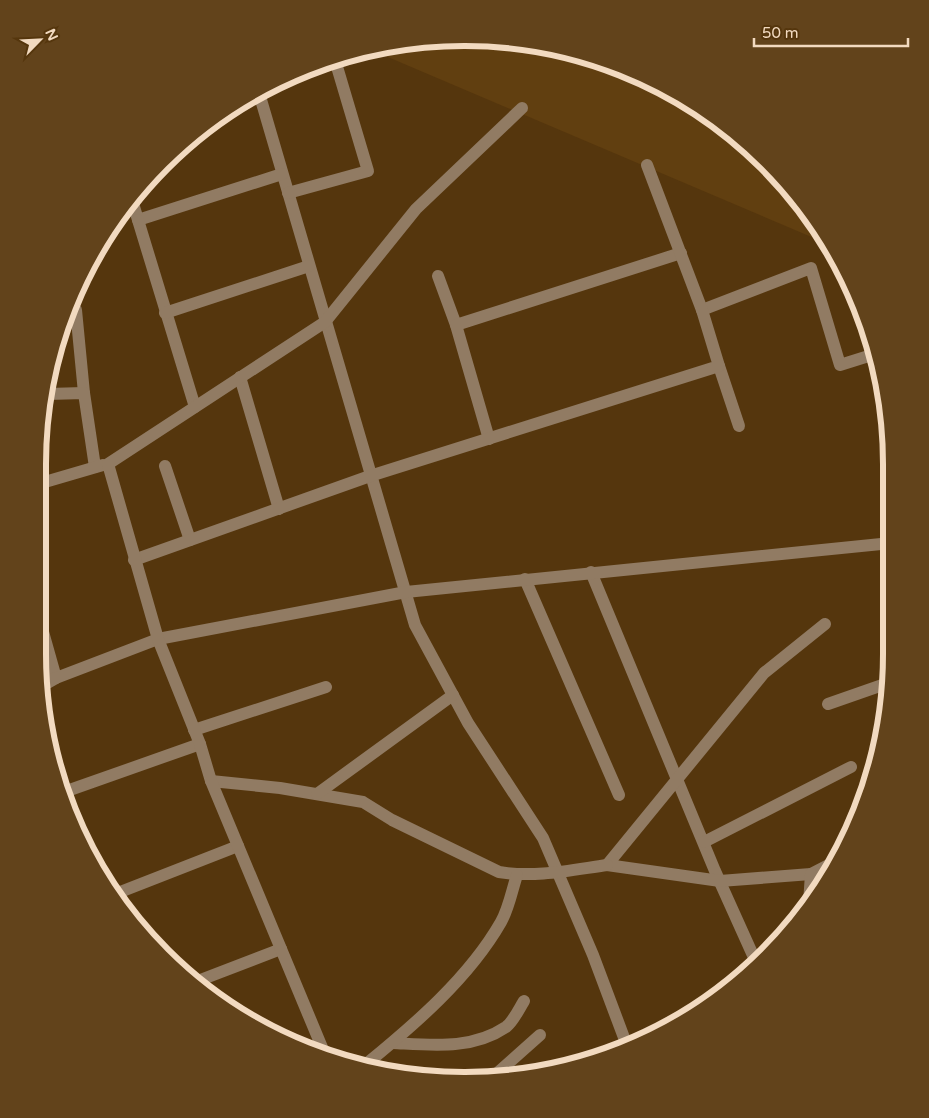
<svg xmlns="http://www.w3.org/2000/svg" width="929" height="1118" font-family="'Varela Round',sans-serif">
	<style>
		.built { fill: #613f10 }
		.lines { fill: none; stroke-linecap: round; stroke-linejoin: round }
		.minor { stroke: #917b63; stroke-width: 12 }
		.rim { fill: none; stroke: #f2dac0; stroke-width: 6 }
	</style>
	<rect width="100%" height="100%" fill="#55360d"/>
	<polygon class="built" points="464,38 548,46 628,70 701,109 766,162 819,227 828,244 369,49 381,46"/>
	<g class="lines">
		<g class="minor">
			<polyline points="259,93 415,625 468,723 543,838 593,955 626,1043 604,1055"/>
			<polyline points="288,193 368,171 335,60"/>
			<polyline points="132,200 138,220 282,174"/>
			<polyline points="138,220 195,407"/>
			<polyline points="438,276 456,325"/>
			<polyline points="76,310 84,393"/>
			<polyline points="702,310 811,268 840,365 875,354"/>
			<polyline points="165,313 309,266"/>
			<polyline points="719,366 739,426"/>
			<polyline points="240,377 279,509"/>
			<polyline points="48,394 84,393 95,467"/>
			<polyline points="489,439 456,325 681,253"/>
			<polyline points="165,466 190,540"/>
			<polyline points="38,484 103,465"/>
			<polyline points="134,560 370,476 719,366 702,310 647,165"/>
			<polyline points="591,572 715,871 756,962"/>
			<polyline points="525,579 619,795"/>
			<polyline points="38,614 56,678"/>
			<polyline points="825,624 764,673 607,865 720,881 811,874 838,860"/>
			<polyline points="42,686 56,678 158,639 406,592 891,543"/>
			<polyline points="828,704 891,682"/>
			<polyline points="194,730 326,687"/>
			<path d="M211 781 280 788 363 802 392 820 499 872C535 878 571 870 607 865"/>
			<polyline points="64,792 200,744"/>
			<polyline points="317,794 453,695"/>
			<polyline points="704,842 851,767"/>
			<polyline points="115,894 238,846"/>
			<polyline points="809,903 811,874"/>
			<polyline points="195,982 281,949"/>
			<path d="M393 1043C432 1045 472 1050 506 1027 513 1022 519 1009 524 1001"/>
			<polyline points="326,1057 211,781 200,744 158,639 108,464 325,322 416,209 522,108"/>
			<path d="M365 1065C414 1025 469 978 501 922 509 908 512 890 517 875"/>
			<polyline points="494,1076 540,1035"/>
		</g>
	</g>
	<path d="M0 0H929V1118H0ZM464 46H465A418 418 0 0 1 883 464V654A418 418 0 0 1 465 1072H464A418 418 0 0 1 46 654V464A418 418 0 0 1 464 46Z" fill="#62431b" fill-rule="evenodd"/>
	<path class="rim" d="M464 46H465A418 418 0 0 1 883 464V654A418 418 0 0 1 465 1072H464A418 418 0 0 1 46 654V464A418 418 0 0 1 464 46Z"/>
	<g transform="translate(40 40) rotate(66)" stroke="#55360d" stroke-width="4" paint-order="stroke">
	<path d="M0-4L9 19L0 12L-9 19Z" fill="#f2dac0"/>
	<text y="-8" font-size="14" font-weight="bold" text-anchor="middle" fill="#f2dac0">N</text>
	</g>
	<path d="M754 38v8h154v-8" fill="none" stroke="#f2dac0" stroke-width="2.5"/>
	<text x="762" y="38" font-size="15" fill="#f2dac0" stroke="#55360d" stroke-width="4" paint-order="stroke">50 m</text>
</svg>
